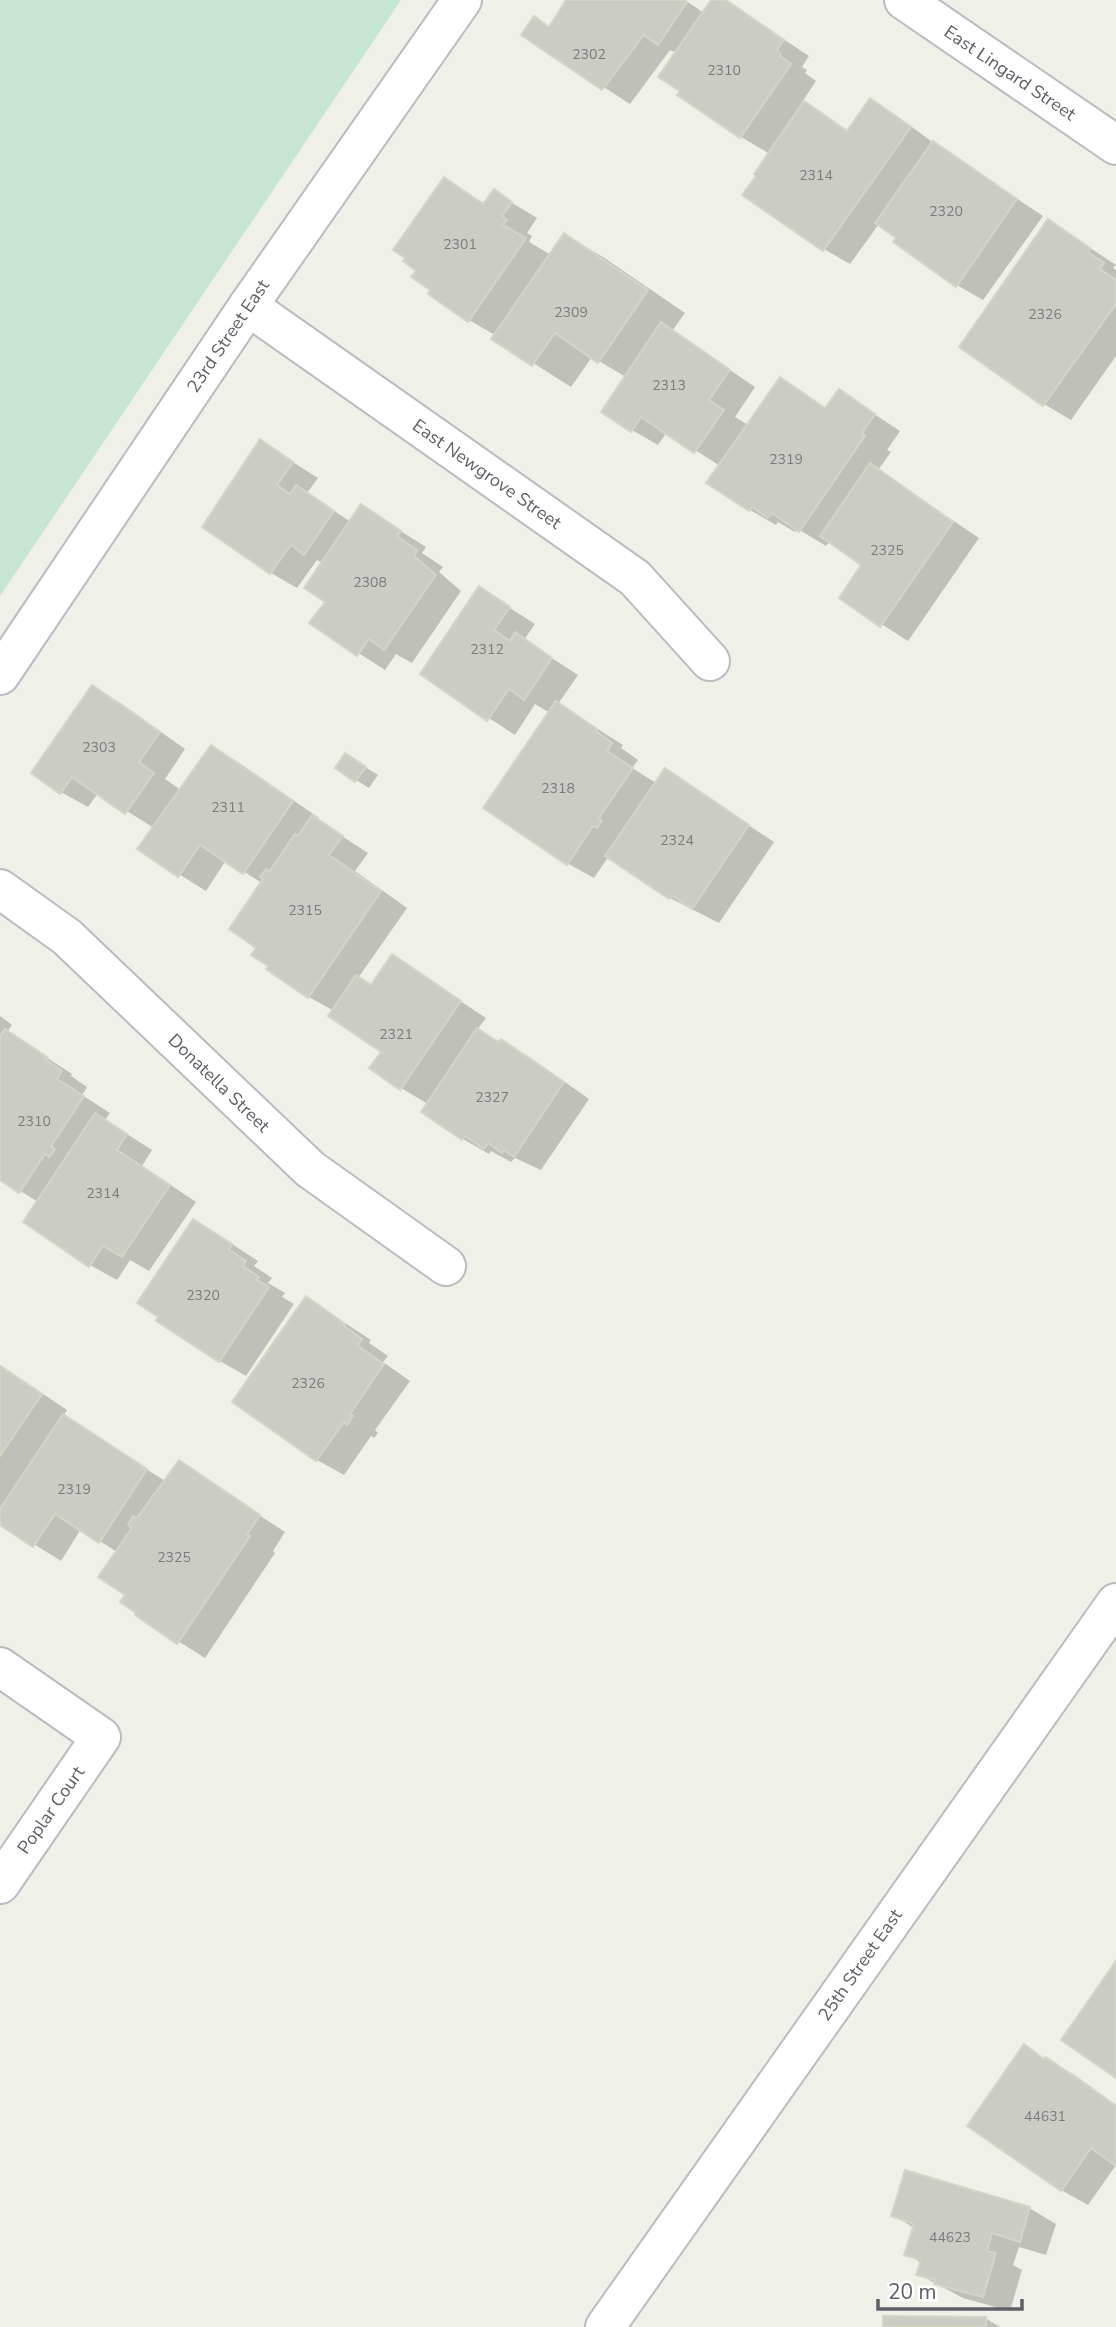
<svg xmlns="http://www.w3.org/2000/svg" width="1116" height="2327" font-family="'Nunito Sans',sans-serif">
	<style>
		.green { fill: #c6e6d3 }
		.shadow { fill: #0003 }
		.building { fill: #cbccc4; stroke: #d4d5c6; stroke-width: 2 }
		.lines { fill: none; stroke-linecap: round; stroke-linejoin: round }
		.minor-casing { stroke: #babac0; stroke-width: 42 }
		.minor { stroke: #fff; stroke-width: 38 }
		.labels { text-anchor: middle; stroke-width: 7; stroke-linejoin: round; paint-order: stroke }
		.number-label { font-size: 14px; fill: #7a7b7e }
		.street-label { font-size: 18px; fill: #5f6067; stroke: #fff }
	</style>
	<rect width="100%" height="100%" fill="#eff0e8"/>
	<polygon class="green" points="0,0 401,0 0,596"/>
	<g class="shadow">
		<polygon points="569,0 685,0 704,13 713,0 724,0 809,56 802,67 807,70 805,73 816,81 802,102 849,131 870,100 897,116 935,144 1043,216 983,300 957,285 879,224 850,264 824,249 770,154 741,137 682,91 676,53 670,50 630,104 523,35 535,19 551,28"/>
		<polygon points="445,179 485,204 494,192 537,218 527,233 532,236 529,242 551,255 565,235 603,257 685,313 672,331 755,387 735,417 748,425 780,379 827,409 839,391 900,431 887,450 891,452 878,470 979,538 908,641 841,598 864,565 830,541 826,546 798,529 795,532 778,522 776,525 750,510 720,466 667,432 658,445 632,430 626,377 592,357 571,387 494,338 495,335 469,320 433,290 418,270"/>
		<polygon points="1049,221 1116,265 1113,268 1116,270 1116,356 1071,420 1044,404 962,347"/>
		<polygon points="261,442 318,478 307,493 351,522 361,506 426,547 422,553 443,567 439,572 461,591 412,663 396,654 385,670 312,623 327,601 323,563 317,560 297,588 271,573 205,526"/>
		<polygon points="479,588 535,624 524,640 578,675 558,704 623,745 621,748 638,760 632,768 656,783 665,770 774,842 719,923 670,898 609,856 594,878 567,863 550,713 535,704 515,735 422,674"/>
		<polygon points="92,687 119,702 185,749 165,779 181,790 211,747 238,762 319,818 317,820 368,853 355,871 407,908 358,978 372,986 392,956 486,1018 477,1030 528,1056 589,1099 541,1170 515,1158 511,1162 491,1151 489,1154 463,1139 428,1104 401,1088 383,1052 334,1011 309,997 270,966 258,948 262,883 226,860 206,891 139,849 154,828 98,793 88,807 61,792"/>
		<polygon points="358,763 378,775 369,788 356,780"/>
		<polygon points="0,1016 12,1025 7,1032 72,1074 71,1076 87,1087 82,1095 110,1113 105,1120 152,1150 142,1166 196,1202 149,1271 130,1260 117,1280 90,1265 38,1202 0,1178"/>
		<polygon points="220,1236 258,1261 254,1266 272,1278 268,1283 285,1293 282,1297 294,1304 246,1376 220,1361 161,1316"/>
		<polygon points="307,1298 371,1340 369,1343 388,1356 383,1362 410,1381 375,1430 378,1433 374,1438 371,1436 344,1475 317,1460 234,1402"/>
		<polygon points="0,1365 67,1410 63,1416 165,1481 179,1463 285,1532 273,1551 275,1553 205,1658 137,1615 128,1594 117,1552 81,1529 61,1561 0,1523"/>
		<polygon points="1024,2047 1073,2074 1116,2105 1116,2165 1088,2205 1061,2190"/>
		<polygon points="1029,2208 1056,2224 1046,2255 1019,2247 1013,2265 1022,2270 1010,2311 963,2298 918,2274 921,2263 907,2254 914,2228 893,2215"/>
		<polygon points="985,2318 1000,2327 885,2327"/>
	</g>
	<g class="building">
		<polygon points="566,0 684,0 687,2 658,45 644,35 602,90 521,35 534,16 549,27"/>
		<polygon points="711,0 726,0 784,40 777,50 781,54 780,56 791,64 740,138 677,95 680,91 658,77"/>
		<polygon points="870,98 911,127 823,251 742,195 756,176 754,174 804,101 847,131"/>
		<polygon points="933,141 1017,199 956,287 893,242 896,238 875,223"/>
		<polygon points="444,177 483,204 494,189 512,202 502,216 507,220 503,225 526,238 468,322 428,294 430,290 411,277 416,271 403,261 405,258 393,250"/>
		<polygon points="1048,219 1090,248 1088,252 1104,263 1100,269 1116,280 1116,304 1043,406 959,347"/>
		<polygon points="564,233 648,290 598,363 555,333 532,366 491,339"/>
		<polygon points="661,322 730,370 709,400 724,410 694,453 641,417 631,432 601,412"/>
		<polygon points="780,377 825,408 839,389 875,414 862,433 865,436 799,532 772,513 768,518 752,507 749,511 706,483"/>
		<polygon points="260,439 293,462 277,485 290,494 296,485 334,511 304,555 291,545 270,574 202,527"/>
		<polygon points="870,463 953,522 880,627 839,598 861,565 820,536"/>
		<polygon points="361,504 401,531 397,536 417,550 414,556 436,575 384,650 369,639 357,656 309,623 325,602 304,588"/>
		<polygon points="479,586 510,607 494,630 510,641 515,632 552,658 524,700 509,689 487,721 420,674"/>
		<polygon points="92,685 160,732 139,762 154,773 125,814 72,777 60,794 31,773"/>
		<polygon points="556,701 597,729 596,731 612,743 607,751 633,768 599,818 602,821 597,828 593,826 567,865 483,808"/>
		<polygon points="211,745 293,801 243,874 200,845 178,877 137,849"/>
		<polygon points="345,753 366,767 355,782 335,768"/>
		<polygon points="665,768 749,825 692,909 672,895 669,899 605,856"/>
		<polygon points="312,815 343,836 329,855 381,891 308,998 266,969 268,966 251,955 256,948 229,929 263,879 260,877 266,869 269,872 295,834 298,836"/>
		<polygon points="392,954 461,1001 400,1090 369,1068 381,1052 328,1016 356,975 371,985"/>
		<polygon points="477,1028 498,1042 501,1039 564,1082 514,1157 504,1150 502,1153 488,1143 484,1149 465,1136 462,1140 421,1112"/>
		<polygon points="5,1029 47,1057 45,1059 62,1071 57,1079 84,1096 51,1146 55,1149 49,1157 45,1154 19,1193 0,1180 0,1036"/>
		<polygon points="95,1113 127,1134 117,1150 170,1185 122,1257 103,1246 89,1267 23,1222"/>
		<polygon points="193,1219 232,1244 229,1250 246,1261 243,1266 259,1277 257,1280 269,1287 219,1362 156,1321 158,1317 137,1303"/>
		<polygon points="306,1296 345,1324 344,1326 362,1339 358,1346 384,1364 350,1414 353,1416 347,1425 344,1422 316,1461 232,1402"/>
		<polygon points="0,1366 42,1394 0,1456"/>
		<polygon points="63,1414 147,1469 99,1543 55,1514 33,1547 0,1525 0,1509"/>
		<polygon points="179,1460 260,1515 247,1535 250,1536 177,1644 135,1615 136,1613 120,1602 125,1595 98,1577 132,1528 128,1525 133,1516 137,1518"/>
		<polygon points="1116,1961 1116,2078 1061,2040"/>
		<polygon points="1024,2044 1044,2059 1046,2057 1116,2106 1116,2166 1091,2148 1061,2191 967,2126"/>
		<polygon points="905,2170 1030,2207 1020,2242 992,2233 987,2251 996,2253 983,2297 934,2284 935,2280 916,2275 921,2260 904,2255 914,2224 891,2216"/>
		<polygon points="883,2316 986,2317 986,2327 883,2327"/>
	</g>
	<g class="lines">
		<defs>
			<g id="minor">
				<polyline points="904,0 1116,145"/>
				<polyline points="248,306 635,578 710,661"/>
				<polyline points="0,675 248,306 462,0"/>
				<polyline points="0,889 67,937 310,1169 446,1266"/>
				<polyline points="0,1667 101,1737 0,1884"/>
				<polyline points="605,2327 1116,1603"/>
			</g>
		</defs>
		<use href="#minor" class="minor-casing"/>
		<use href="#minor" class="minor"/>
	</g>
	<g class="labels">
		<g class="number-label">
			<text x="589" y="59">2302</text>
			<text x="724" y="75">2310</text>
			<text x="816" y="180">2314</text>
			<text x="946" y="216">2320</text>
			<text x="460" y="249">2301</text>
			<text x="571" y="317">2309</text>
			<text x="1045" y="319">2326</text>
			<text x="669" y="390">2313</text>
			<text x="786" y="464">2319</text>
			<text x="887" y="555">2325</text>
			<text x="370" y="587">2308</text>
			<text x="487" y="654">2312</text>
			<text x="99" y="752">2303</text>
			<text x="558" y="793">2318</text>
			<text x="228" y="812">2311</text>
			<text x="677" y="845">2324</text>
			<text x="305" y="915">2315</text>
			<text x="396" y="1039">2321</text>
			<text x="492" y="1102">2327</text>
			<text x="34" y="1126">2310</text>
			<text x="103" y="1198">2314</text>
			<text x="203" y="1300">2320</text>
			<text x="308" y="1388">2326</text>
			<text x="74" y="1494">2319</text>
			<text x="174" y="1562">2325</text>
			<text x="1045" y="2121">44631</text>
			<text x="950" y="2242">44623</text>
		</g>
		<g class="street-label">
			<text transform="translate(1010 73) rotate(34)" y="6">East Lingard Street</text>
			<text transform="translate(228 336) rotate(-56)" y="6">23rd Street East</text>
			<text transform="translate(487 474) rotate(35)" y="6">East Newgrove Street</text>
			<text transform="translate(219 1083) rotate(44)" y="6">Donatella Street</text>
			<text transform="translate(51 1810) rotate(-55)" y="6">Poplar Court</text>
			<text transform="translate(860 1965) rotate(-55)" y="6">25th Street East</text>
		</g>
	</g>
	<path d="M878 2299v10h144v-10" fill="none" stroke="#5f6067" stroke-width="3.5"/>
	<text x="888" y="2299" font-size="21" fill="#5f6067" stroke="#ffffff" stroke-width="5" paint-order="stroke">20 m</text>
</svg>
